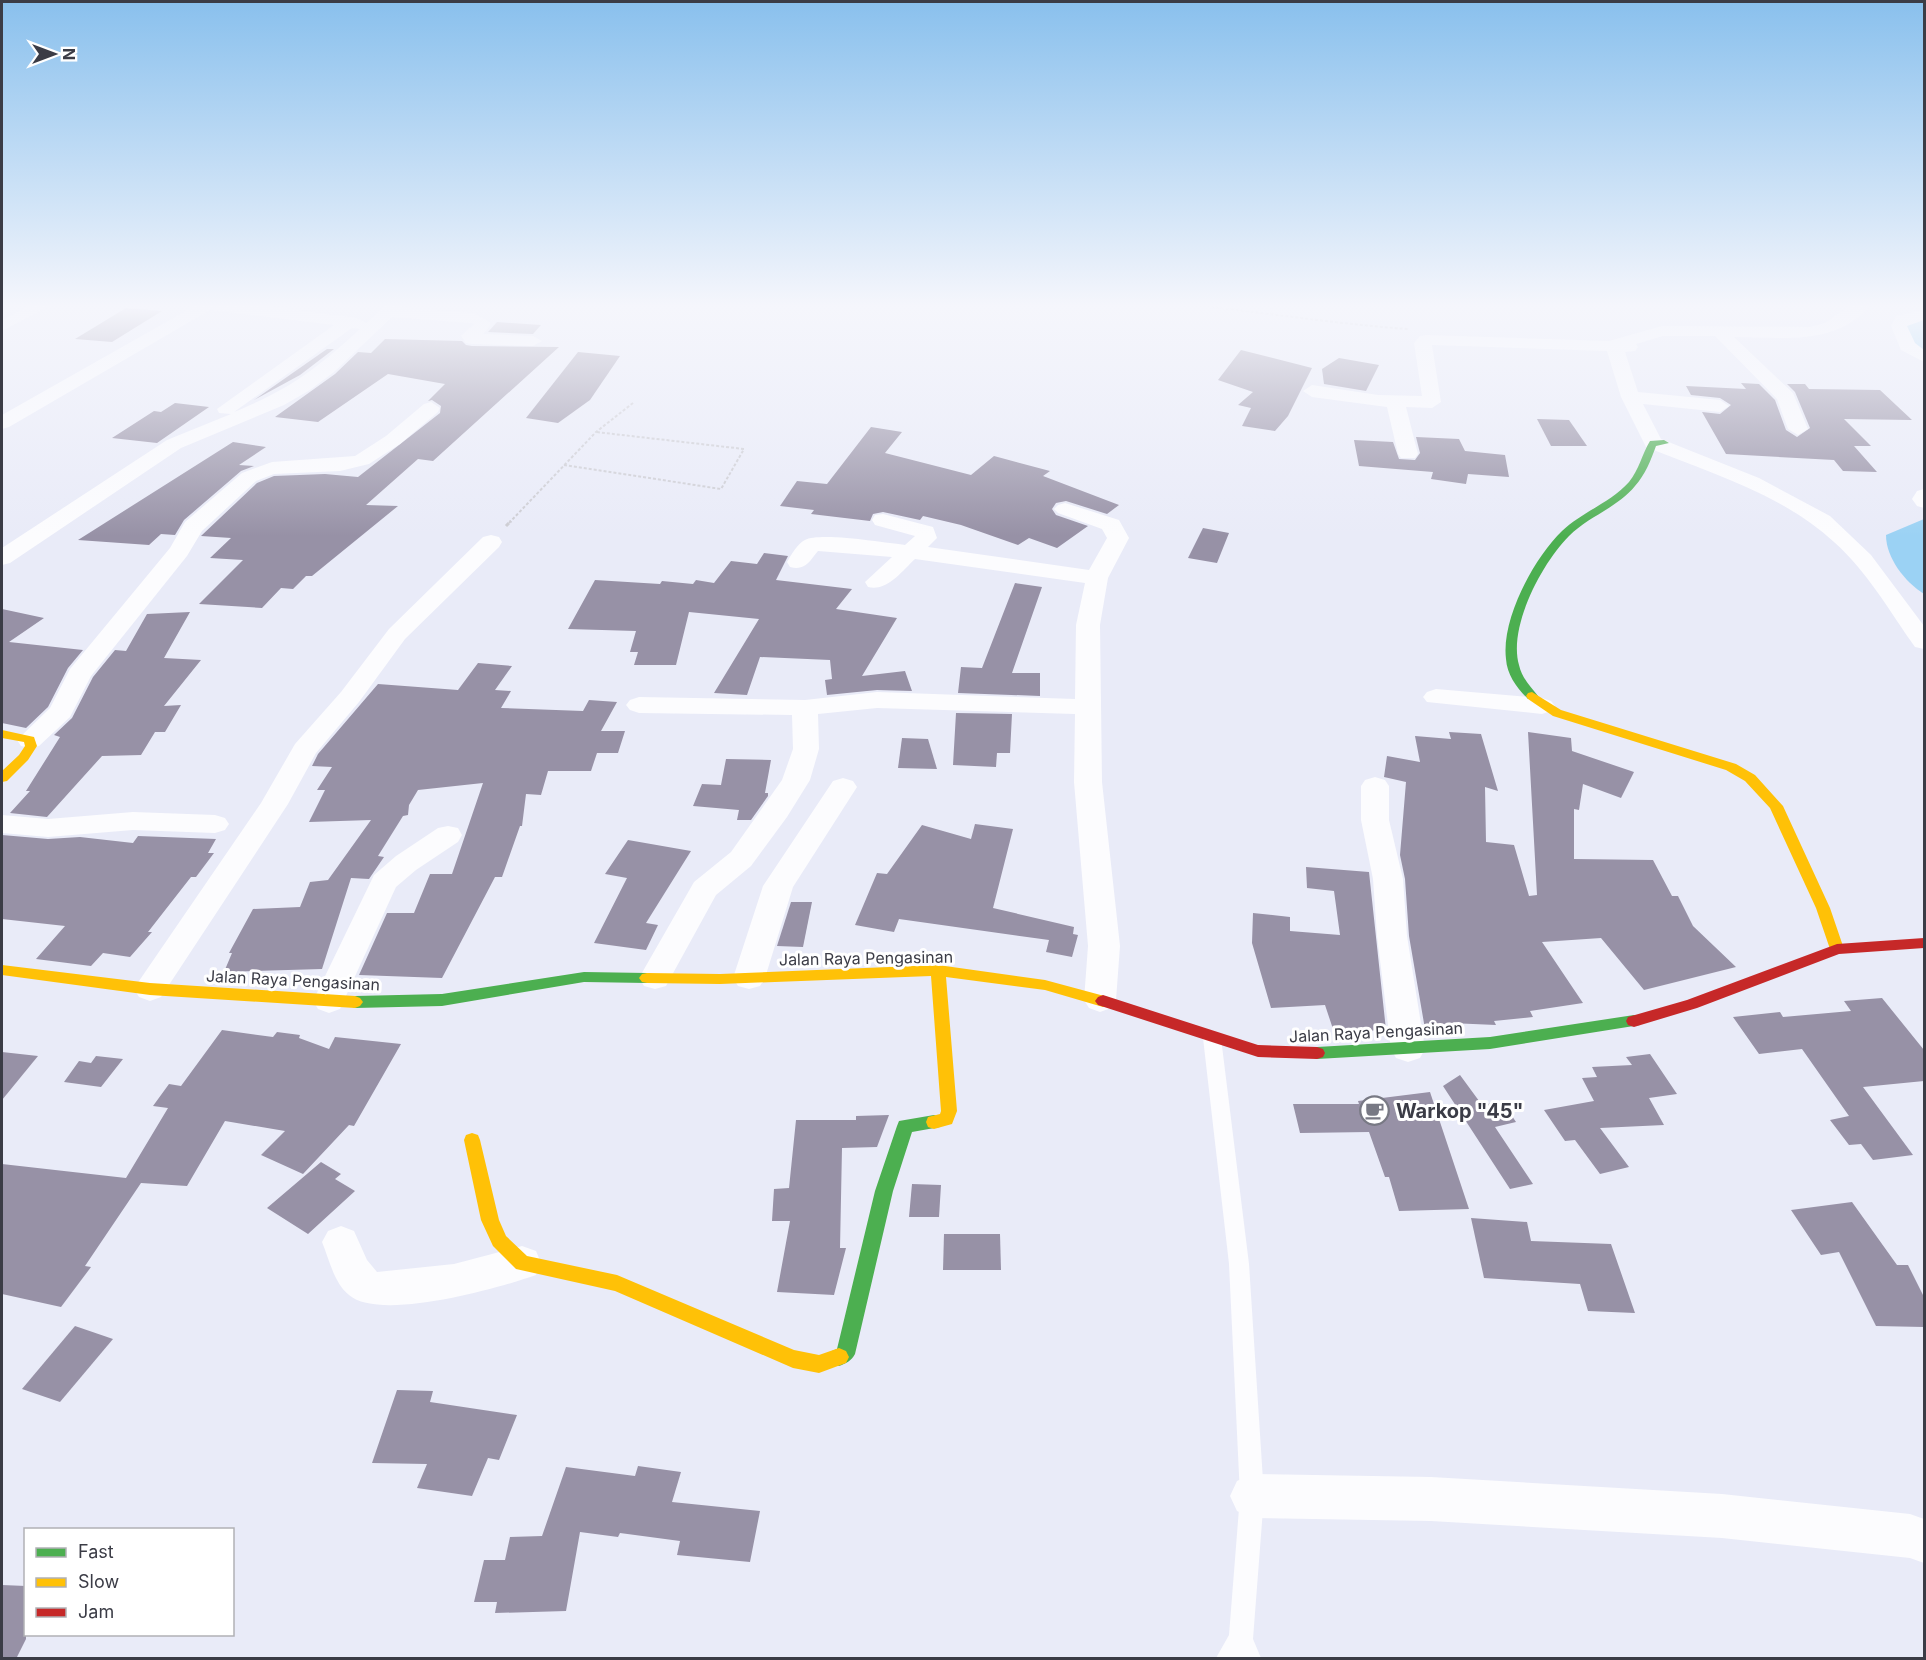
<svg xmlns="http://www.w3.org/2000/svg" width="1926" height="1660" font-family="Inter,sans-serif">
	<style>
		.water { fill: #9bd2f4 }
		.building { fill: #9791a6 }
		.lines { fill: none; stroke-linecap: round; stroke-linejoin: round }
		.path-far1 { stroke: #ccccd2; stroke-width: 2; stroke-dasharray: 3 2; stroke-linecap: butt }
		.path { stroke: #ccccd2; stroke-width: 3; stroke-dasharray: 4 2; stroke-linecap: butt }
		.lane { fill: #fcfcfe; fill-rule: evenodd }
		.street { fill: #fcfcfe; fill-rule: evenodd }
		.fast { fill: #4caf50; fill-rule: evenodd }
		.slow { fill: #ffc107; fill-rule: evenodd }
		.jam { fill: #c62828; fill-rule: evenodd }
		.labels { text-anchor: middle; stroke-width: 6; stroke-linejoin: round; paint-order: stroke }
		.street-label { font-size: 16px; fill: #3b3c46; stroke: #fff }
		.near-poi-label { font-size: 20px; font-weight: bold; fill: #3b3c46; stroke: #fff; text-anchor: start }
	</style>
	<rect width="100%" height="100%" fill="#e9ebf8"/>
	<g class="water">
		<polygon points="1924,316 1924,354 1913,346 1905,321"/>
		<path d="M1924 519V594C1905 582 1886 558 1886 535Z"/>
	</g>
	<g class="building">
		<polygon points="126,308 162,311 112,342 75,339"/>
		<polygon points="497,322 541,325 533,334 488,332"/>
		<polygon points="385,339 462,341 466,345 472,346 559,347 433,461 418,459 366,505 398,506 312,576 306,576 293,589 281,588 262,608 199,604 243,560 210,558 231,538 201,536 257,483 274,476 325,474 358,477 440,413 441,406 432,400 428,401 445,384 388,374 318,422 275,417 335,374 358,352 371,353"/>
		<polygon points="327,349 334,349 300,375 254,400"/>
		<polygon points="1241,350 1312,368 1288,416 1275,431 1242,426 1251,408 1238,405 1253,392 1218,380"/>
		<polygon points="578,352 620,356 590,400 558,423 526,418"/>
		<polygon points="1339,358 1379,365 1366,391 1324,384 1322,369"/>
		<polygon points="1741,383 1759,384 1775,400 1786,430 1797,437 1810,428 1795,392 1787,384 1805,384 1809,389 1880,390 1912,420 1844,419 1871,446 1854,446 1877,472 1843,471 1834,460 1726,454 1702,412 1720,414 1731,405 1720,398 1691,395 1686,386 1746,389"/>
		<polygon points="175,403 209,407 157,443 112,438 154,411 161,412"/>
		<polygon points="1537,419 1569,420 1587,446 1551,446"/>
		<polygon points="871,427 902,432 885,453 971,475 994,456 1050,471 1043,476 1119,505 1107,514 1066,501 1056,503 1052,509 1056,515 1088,526 1057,548 1029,538 1018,545 961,525 923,516 920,520 883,512 873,514 870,521 811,514 814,510 780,506 797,481 827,484"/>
		<polygon points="1416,437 1459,439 1465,451 1505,455 1509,477 1468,474 1466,484 1431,479 1433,472 1359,466 1354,440 1393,442 1399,459 1415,460 1420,453"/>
		<polygon points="233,442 266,447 239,465 254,466 241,471 184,520 175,535 161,534 149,545 78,540"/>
		<polygon points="1203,528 1229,533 1217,563 1188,558"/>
		<polygon points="764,553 788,556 776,580 852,589 836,609 897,618 862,676 905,671 912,691 877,690 827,695 825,680 832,679 830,660 760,657 747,695 714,693 759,619 689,612 676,665 634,665 638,652 630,652 636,631 568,629 595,580 660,584 662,581 693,584 696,580 714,583 731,561 757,564"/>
		<polygon points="1015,583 1042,587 1012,673 1040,673 1040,696 958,693 961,667 982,668"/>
		<polygon points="2,609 44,618 9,642 83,650 68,668 48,707 26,728 2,723"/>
		<polygon points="190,612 164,658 201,660 164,706 181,705 165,732 155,732 141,755 102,756 47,817 10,813 30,791 26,791 60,737 54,735 72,718 93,677 115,650 126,651 147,614"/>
		<polygon points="478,663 512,666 495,690 511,691 501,708 583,711 589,700 617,702 601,731 625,731 618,753 597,753 591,771 548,771 541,795 526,794 522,826 520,826 502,877 495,877 442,978 359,975 387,913 414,913 430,874 452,874 483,783 418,790 409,805 408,815 403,816 378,856 384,857 369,879 351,878 322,969 224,972 232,953 229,953 253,909 300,907 310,882 328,880 371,820 309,822 325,790 317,790 332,767 312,766 318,754 378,684 458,690"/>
		<polygon points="956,713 1012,714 1010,753 997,753 996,767 953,765"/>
		<polygon points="1449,732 1481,734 1498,791 1485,787 1486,842 1514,845 1529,896 1537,895 1528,732 1571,738 1572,751 1634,772 1621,798 1583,784 1579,810 1574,809 1574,859 1653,860 1672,896 1678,896 1693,926 1736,967 1644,990 1601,938 1542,942 1583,1003 1530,1011 1533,1017 1494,1021 1496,1025 1450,1023 1451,1028 1425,1029 1409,936 1405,879 1400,855 1406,782 1384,777 1387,756 1420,762 1415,736 1451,739"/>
		<polygon points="902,738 928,739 937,769 898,768"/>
		<polygon points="726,759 771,760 765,793 768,793 768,796 751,820 737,820 739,810 693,806 702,784 721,785"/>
		<polygon points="975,824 1013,829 993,908 1074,927 1073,934 1078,935 1072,957 1046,952 1049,940 899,919 894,932 855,925 877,873 887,874 922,825 971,839"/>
		<polygon points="2,835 48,839 80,837 133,843 138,836 216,839 208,853 214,853 196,877 191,877 148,932 152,932 130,957 103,953 91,966 36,959 65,926 2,919"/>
		<polygon points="628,840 691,851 646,923 658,925 646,950 594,943 627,878 605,874"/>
		<polygon points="1306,867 1369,872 1386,1030 1334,1032 1325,1005 1271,1008 1252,943 1253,913 1290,917 1290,931 1340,935 1334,891 1307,888"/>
		<polygon points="791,902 812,902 803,947 777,946"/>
		<polygon points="1882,998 1924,1050 1924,1081 1863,1087 1913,1155 1873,1160 1861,1144 1849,1145 1830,1120 1849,1116 1802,1049 1759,1054 1733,1017 1780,1012 1783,1017 1851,1011 1844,1001"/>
		<polygon points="222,1030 273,1037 277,1032 300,1035 299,1038 329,1049 335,1037 401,1044 354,1126 349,1125 303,1174 261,1155 285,1131 225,1121 187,1186 141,1183 85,1266 91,1267 61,1307 2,1294 2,1164 126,1178 168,1108 153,1106 169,1084 181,1086"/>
		<polygon points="2,1052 38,1056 2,1100"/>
		<polygon points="1650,1054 1677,1094 1649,1098 1664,1125 1600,1128 1629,1167 1600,1174 1575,1140 1565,1141 1544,1110 1594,1101 1582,1078 1597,1077 1592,1067 1632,1065 1626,1057"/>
		<polygon points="96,1056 123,1059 101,1087 64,1082 79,1061 91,1063"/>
		<polygon points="1460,1075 1482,1105 1502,1101 1516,1122 1495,1127 1533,1184 1510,1189 1443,1086"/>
		<polygon points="1430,1092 1469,1209 1399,1211 1389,1177 1385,1177 1369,1132 1300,1133 1293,1104 1359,1104 1358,1101"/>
		<polygon points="889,1115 877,1147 842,1148 840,1248 846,1248 834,1295 777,1292 790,1221 772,1221 774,1189 789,1188 796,1120 856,1120 856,1116"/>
		<polygon points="321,1162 341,1174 335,1179 355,1191 308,1234 267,1208"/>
		<polygon points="912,1184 941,1185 939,1217 909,1217"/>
		<polygon points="1852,1202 1897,1265 1908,1265 1924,1297 1924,1327 1876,1326 1839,1252 1821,1255 1791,1210"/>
		<polygon points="1471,1218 1527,1222 1531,1241 1611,1244 1635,1313 1588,1311 1580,1284 1484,1278"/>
		<polygon points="944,1234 1000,1234 1001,1270 943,1270"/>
		<polygon points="75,1326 113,1339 60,1402 22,1389"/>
		<polygon points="397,1390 433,1391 430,1402 517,1415 499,1460 488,1458 472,1496 417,1488 427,1464 372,1463"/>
		<polygon points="638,1466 681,1472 672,1502 760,1511 750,1562 677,1555 680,1541 620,1533 618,1537 580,1532 566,1611 495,1613 497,1602 474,1602 484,1560 505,1560 510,1537 542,1536 566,1467 635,1476"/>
		<polygon points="2,1585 26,1586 26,1639 16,1659 2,1659"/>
	</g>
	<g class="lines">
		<g class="path-far1">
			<path d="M1181 304C1257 311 1333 324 1409 329"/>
			<polyline points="564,465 721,489 744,449 596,432"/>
			<polyline points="509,523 596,432 633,403"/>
		</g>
		<polyline class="path" points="506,526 511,521"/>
		<polygon class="lane" points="1212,1031 1218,1033 1221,1038 1249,1264 1264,1496 1253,1639 1261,1658 1216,1658 1229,1635 1240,1496 1229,1264 1203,1038 1206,1033"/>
		<g class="street">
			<polygon points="33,304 53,304 2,331 2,320"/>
			<path d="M188 304C236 302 283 307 331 315 342 316 358 316 366 323L387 304H404L401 308 473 313 490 322V326L483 334 533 336 542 341 533 346 472 344 466 343 461 336 474 324 470 323 392 317 334 372 310 390 284 405 181 448 10 563 2 565V548L167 440 231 414 219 413 217 409 334 325 210 310 9 427 2 429V415L191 308ZM352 328 360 329C315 370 290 389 234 412Z"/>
			<path d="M1852 304H1870C1839 347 1780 337 1734 337L1793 393 1808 429 1798 435 1788 429 1777 399 1715 336H1663L1636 344 1638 347 1635 351 1625 352 1638 392 1720 400 1729 406 1720 412 1643 404 1661 439 1759 478 1830 516 1871 555 1924 626V649L1915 647C1890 612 1867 571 1834 542 1782 494 1710 473 1646 447L1621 397 1607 351 1432 345 1441 402 1432 408 1406 407 1418 454 1415 458H1401L1398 454 1387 407 1312 397 1303 391 1312 385 1378 395 1422 396 1414 343 1420 336 1426 335 1609 341 1662 326 1810 327 1825 323Z"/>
			<polygon points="1924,310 1924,320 1907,326 1915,343 1924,350 1924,362 1901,350 1891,326 1896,316"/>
			<polygon points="431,402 440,408 438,412 400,444 369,464 340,471 274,474 256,481 202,531 187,556 91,676 70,717 39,746 30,748 21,746 17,740 50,708 70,669 170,548 185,522 242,473 272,462 355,456 386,436 424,404"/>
			<polygon points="1924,489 1924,508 1917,506 1912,499 1917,491"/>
			<path d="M1065 503 1119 520 1129 538 1108 578 1100 625 1102 782 1120 946 1116 1000 1111 1008 1100 1012 1089 1008 1084 1000 1088 946 1074 782 1075 714 877 708 818 714 819 749 810 780 787 817 751 866 716 895 666 986 655 989 644 986 639 978 694 882 731 852 782 780 793 749 792 715 639 713 630 710 626 705 630 700 639 697 805 700 877 692 1075 699 1076 625 1085 583 915 559C902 571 887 592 868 587L865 582 892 557 818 551C809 562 805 571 790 567L787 562C791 555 798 543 805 540 821 532 885 543 905 545L915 536 875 525 872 520 875 515 883 514 933 527 937 538 928 547 1089 570 1107 538 1102 529 1058 513 1054 509 1058 505Z"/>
			<polygon points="491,535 499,537 502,542 499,547 405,639 359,702 316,753 288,804 161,997 150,1001 139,997 134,989 139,981 261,803 295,744 341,692 389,629 483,537"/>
			<polygon points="1436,689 1542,698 1551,701 1555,706 1551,711 1542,714 1427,702 1423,697 1427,692"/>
			<polygon points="1375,777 1385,780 1389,786 1389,820 1403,879 1407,936 1425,1049 1420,1058 1408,1062 1396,1058 1391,1049 1377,936 1373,879 1361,820 1361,786 1365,780"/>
			<polygon points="843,778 853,781 857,787 793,887 765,978 760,986 749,989 738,986 733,978 763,886 833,781"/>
			<polygon points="133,812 215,815 225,818 229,824 225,830 215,833 133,830 48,837 2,833 2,815 48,819"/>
			<polygon points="448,826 458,828 462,835 458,842 416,870 396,887 340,1009 329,1013 318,1009 313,1001 374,875 396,856 438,828"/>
			<path d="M341 1226 354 1231 367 1260 377 1272 454 1264 522 1246 536 1251 541 1263 536 1275C499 1288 380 1322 349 1295 334 1283 329 1259 322 1242L328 1231Z"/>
			<polygon points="1252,1474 1431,1477 1722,1494 1910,1514 1924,1519 1924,1563 1910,1558 1722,1538 1431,1521 1252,1518 1237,1511 1230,1496 1237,1481"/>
		</g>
		<g class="fast">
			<path d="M1650 441 1664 440 1669 443 1656 446C1651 460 1645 475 1635 486 1617 508 1589 516 1569 536 1542 563 1508 627 1519 665 1522 678 1530 686 1538 696L1536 699H1528C1517 688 1507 675 1506 659 1501 619 1534 558 1562 531 1582 512 1610 503 1629 482 1639 470 1642 454 1650 441Z"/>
			<polygon points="584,972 647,973 652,974 655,978 652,982 647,983 584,982 442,1006 355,1008 350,1006 347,1002 350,998 355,996 442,994"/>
			<polygon points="1634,1015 1640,1017 1642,1021 1640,1025 1490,1049 1317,1059 1311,1057 1309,1053 1311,1049 1317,1047 1490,1037"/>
			<path d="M934 1115 940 1117 942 1122 940 1127 912 1132 893 1191 855 1354C851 1361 847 1363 839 1366L832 1363 829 1357 832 1351 837 1349 875 1191 897 1126 899 1121Z"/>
		</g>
		<g class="slow">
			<polygon points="1532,692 1561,710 1736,764 1755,775 1783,806 1830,908 1844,949 1842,953 1832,953 1830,949 1816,908 1770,808 1745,781 1726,770 1553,716 1528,699 1526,696 1528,693"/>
			<polygon points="2,730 34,737 37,746 28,760 7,781 2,782 2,771 19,755 25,746 24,742 2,738"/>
			<polygon points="2,965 150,983 355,996 360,998 363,1002 360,1006 355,1008 150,995 2,975"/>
			<polygon points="938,965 1045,980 1108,997 1111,1001 1108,1005 1103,1007 1045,990 946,977 957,1111 952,1124 934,1129 928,1127 926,1122 928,1117 940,1114 941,1111 931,976 720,984 647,983 642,982 639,978 642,974 647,973 720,974"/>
			<polygon points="472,1133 478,1135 480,1140 499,1220 506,1236 527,1256 617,1275 794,1350 819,1355 839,1348 846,1351 849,1357 846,1363 819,1373 793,1368 615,1291 516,1269 493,1246 481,1220 464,1140 466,1135"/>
		</g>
		<g class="jam">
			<polygon points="1924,938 1924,948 1839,954 1697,1008 1634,1027 1628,1025 1626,1021 1628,1017 1687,1000 1837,944"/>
			<polygon points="1103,995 1258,1045 1317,1047 1323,1049 1325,1053 1323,1057 1317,1059 1258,1057 1098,1005 1095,1001 1098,997"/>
		</g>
	</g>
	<linearGradient id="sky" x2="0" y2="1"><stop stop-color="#89c0ed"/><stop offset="0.57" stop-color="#f5f6fc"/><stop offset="1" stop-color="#f5f6fc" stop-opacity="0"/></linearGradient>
	<rect width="1926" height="536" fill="url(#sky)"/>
	<defs>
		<symbol id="cafe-ring" viewBox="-11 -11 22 22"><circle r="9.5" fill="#fff" stroke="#787984" stroke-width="1.5"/><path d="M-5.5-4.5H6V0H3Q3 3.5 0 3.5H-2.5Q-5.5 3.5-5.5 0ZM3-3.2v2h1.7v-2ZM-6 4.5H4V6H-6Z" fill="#787984"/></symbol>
	</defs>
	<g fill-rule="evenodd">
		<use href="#cafe-ring" x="1358" y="1094" width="33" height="33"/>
	</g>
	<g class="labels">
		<g class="street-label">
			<text transform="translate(866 958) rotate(-1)" y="6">Jalan Raya Pengasinan</text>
			<text transform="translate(293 980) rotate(3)" y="6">Jalan Raya Pengasinan</text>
			<text transform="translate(1376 1032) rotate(-3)" y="6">Jalan Raya Pengasinan</text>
		</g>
		<g class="near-poi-label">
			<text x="1396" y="1118">Warkop "45"</text>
		</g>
	</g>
	<rect width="1926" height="1660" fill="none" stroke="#3b3c46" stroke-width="6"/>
	<rect x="24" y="1528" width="210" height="108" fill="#ffffff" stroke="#b1b1b5" stroke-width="1.5"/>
	<rect x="36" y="1548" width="30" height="9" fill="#4caf50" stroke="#b1b1b5" stroke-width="1.5"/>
	<text x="78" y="1558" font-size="18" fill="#3b3c46">Fast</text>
	<rect x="36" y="1578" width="30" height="9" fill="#ffc107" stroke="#b1b1b5" stroke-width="1.5"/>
	<text x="78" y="1588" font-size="18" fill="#3b3c46">Slow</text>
	<rect x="36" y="1608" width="30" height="9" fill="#c62828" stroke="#b1b1b5" stroke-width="1.5"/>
	<text x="78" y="1618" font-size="18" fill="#3b3c46">Jam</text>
	<g transform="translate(54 54) rotate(90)" stroke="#ffffff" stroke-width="4.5" paint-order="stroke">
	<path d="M0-4.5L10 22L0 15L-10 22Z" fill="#3b3c46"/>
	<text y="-9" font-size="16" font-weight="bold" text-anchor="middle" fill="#3b3c46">N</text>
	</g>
</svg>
